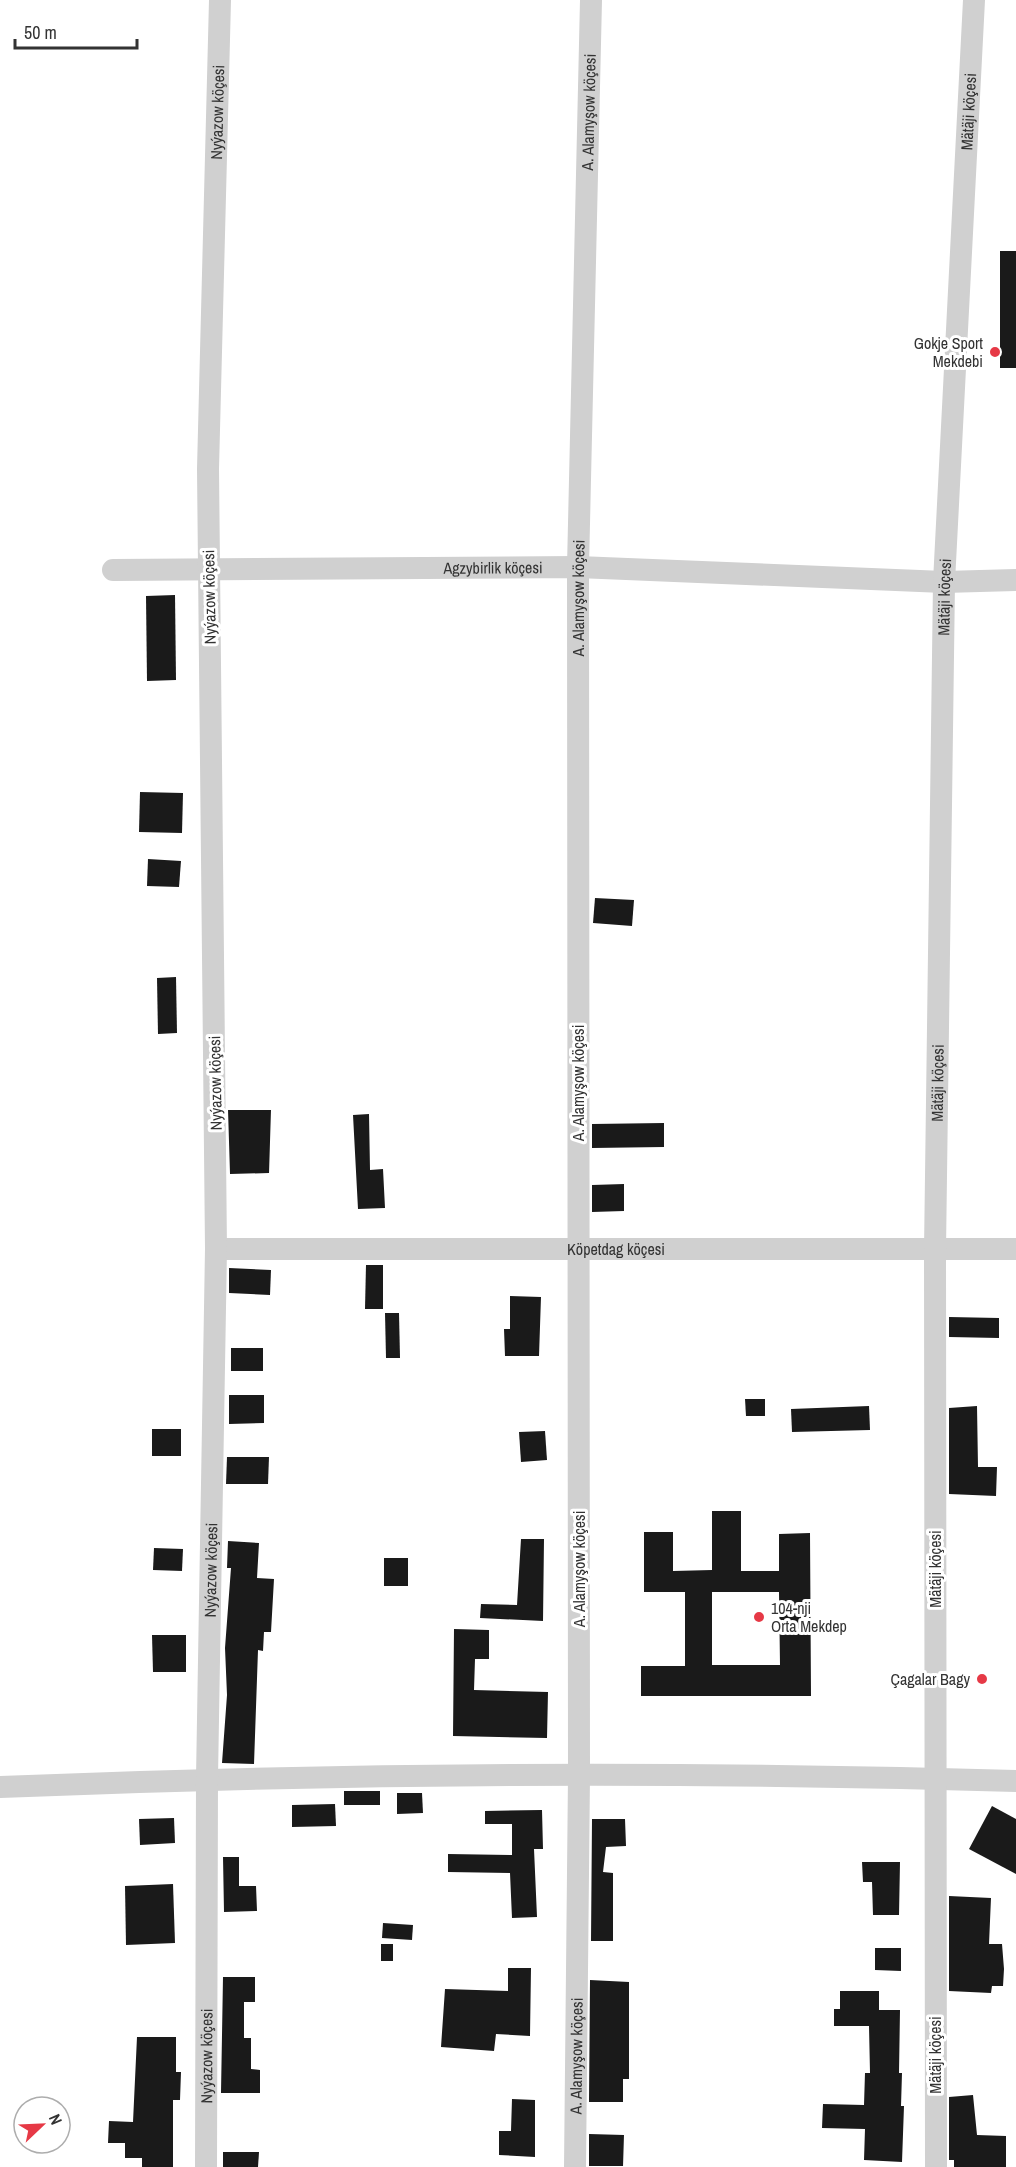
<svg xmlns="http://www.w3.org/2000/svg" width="1016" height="2167" font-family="'Archivo Narrow',sans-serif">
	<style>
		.building { fill: #1a1a1a; fill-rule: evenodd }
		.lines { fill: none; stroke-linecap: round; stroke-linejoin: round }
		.minor { stroke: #d0d0d0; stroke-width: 22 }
		.poi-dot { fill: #e63946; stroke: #fff; stroke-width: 2 }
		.labels { text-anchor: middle; stroke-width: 6; stroke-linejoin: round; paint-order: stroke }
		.street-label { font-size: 16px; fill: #333; stroke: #fff }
		.poi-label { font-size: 16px; fill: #333; stroke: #fff; text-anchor: end }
	</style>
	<rect width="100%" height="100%" fill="#fff"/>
	<g class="building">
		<rect x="1000" y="251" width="16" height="117"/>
		<polygon points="175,595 176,680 147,681 146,596"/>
		<polygon points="140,792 183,793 182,833 139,832"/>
		<polygon points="148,859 181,861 179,887 147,886"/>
		<polygon points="595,898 634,900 632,926 593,923"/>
		<polygon points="176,977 177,1033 158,1034 157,978"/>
		<polygon points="228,1110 271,1110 269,1173 230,1174"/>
		<polygon points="369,1114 370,1170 383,1169 385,1208 358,1209 353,1115"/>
		<polygon points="664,1123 664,1147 592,1148 592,1124"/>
		<polygon points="624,1184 624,1211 592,1212 592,1185"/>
		<polygon points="366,1265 383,1265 383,1309 365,1309"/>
		<polygon points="229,1268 271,1270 270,1295 229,1293"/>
		<polygon points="510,1296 541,1297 539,1356 505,1356 504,1329 510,1329"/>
		<polygon points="385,1313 399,1313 400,1358 386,1358"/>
		<polygon points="949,1317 999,1318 999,1338 949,1337"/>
		<rect x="231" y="1348" width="32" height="23"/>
		<polygon points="229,1395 264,1395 264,1423 229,1424"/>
		<polygon points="745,1399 765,1399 765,1416 746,1416"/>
		<polygon points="869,1406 870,1430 792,1432 791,1409"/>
		<polygon points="977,1406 978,1467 997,1467 996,1496 949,1494 949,1408"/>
		<rect x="152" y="1429" width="29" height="27"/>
		<polygon points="545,1431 547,1460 521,1462 519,1432"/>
		<polygon points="227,1457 269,1457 268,1484 226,1484"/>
		<path d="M712 1511H741V1571H779V1534L810 1533 811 1696H641V1666H685V1592H644V1532H673V1571L712 1570ZM712 1592H779L780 1665H712Z"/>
		<polygon points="521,1539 544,1539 543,1621 480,1618 481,1604 517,1605"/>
		<polygon points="228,1541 259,1543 257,1578 274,1579 271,1632 264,1632 263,1651 258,1650 254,1764 222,1763 227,1695 225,1648 231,1568 227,1568"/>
		<polygon points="154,1548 183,1549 182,1571 153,1570"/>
		<rect x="384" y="1558" width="24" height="28"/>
		<polygon points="454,1629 489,1630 489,1659 475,1659 474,1690 548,1692 547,1738 453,1736"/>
		<polygon points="152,1635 186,1635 186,1672 153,1672"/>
		<rect x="344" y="1791" width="36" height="14"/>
		<polygon points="397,1793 422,1793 423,1813 397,1814"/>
		<polygon points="335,1804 336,1826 292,1827 292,1805"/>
		<polygon points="992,1806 1016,1819 1016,1874 969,1849"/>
		<polygon points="542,1810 543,1849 534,1849 537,1917 512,1918 510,1873 448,1872 448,1854 512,1855 512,1824 485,1824 485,1811"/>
		<polygon points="174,1818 175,1843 140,1845 139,1819"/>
		<polygon points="592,1819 625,1819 626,1846 606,1847 603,1872 613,1873 613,1941 591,1941"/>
		<polygon points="223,1857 239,1857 239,1886 256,1886 257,1911 224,1912"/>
		<polygon points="862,1862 900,1862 899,1915 873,1915 872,1882 863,1882"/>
		<polygon points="173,1884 175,1943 126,1945 125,1886"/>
		<polygon points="949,1896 991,1898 989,1944 1002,1944 1004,1969 1003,1986 992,1986 991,1993 949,1991"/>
		<polygon points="383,1923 413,1925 412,1940 382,1938"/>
		<rect x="381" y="1944" width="12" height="17"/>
		<polygon points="875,1948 901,1948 901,1971 875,1970"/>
		<polygon points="508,1968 531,1968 530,2036 496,2034 494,2051 441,2047 445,1989 508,1991"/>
		<polygon points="223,1977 255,1977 255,2002 244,2002 244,2038 251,2038 251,2069 260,2070 260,2093 221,2093"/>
		<polygon points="590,1980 629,1982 629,2079 623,2079 623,2102 589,2102"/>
		<polygon points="840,1991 879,1991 879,2010 900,2010 899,2073 902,2073 901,2106 904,2106 902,2162 864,2160 865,2129 822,2128 823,2104 864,2105 865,2073 870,2073 869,2026 834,2026 834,2009 840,2009"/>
		<polygon points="137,2037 176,2037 176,2072 181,2072 180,2100 173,2100 173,2167 142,2167 142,2158 125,2158 125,2143 108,2143 109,2121 133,2122"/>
		<polygon points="973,2095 977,2135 1006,2136 1006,2167 954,2167 954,2160 949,2160 949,2097"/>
		<polygon points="512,2099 535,2100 535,2157 499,2155 499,2131 511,2131"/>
		<polygon points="589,2134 624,2135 623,2166 589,2166"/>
		<polygon points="223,2152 259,2152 258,2167 223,2167"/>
	</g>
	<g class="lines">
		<g class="minor">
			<path id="s1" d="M113 570 578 567 944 582 1016 580"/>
			<path id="s2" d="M216 1249H1016"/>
			<path d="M0 1787C338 1773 678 1771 1016 1781"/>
			<path id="s3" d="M206 2167 207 1778 216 1249 208 469 220 0"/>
			<path id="s4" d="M575 2167 579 1775 578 567 591 0"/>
			<path id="s5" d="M936 2167 935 1250 944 582 974 0"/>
		</g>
	</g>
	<g class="poi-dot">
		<circle cx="995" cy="352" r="6"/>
		<circle cx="759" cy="1617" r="6"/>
		<circle cx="982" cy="1679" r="6"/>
	</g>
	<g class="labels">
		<g class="street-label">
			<text dy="6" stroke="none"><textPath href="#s3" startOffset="2055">Nyýazow köçesi</textPath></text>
			<text dy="6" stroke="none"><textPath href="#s4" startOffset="2055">A. Alamyşow köçesi</textPath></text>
			<text dy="6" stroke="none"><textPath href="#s5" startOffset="2056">Mätäji köçesi</textPath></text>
			<text dy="6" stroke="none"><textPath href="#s1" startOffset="380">Agzybirlik köçesi</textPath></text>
			<text transform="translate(209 597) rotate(-91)" y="6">Nyýazow köçesi</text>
			<text dy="6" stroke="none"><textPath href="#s4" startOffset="1569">A. Alamyşow köçesi</textPath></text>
			<text dy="6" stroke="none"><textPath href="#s5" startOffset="1570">Mätäji köçesi</textPath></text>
			<text transform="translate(215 1083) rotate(-91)" y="6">Nyýazow köçesi</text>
			<text transform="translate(578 1083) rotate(-90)" y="6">A. Alamyşow köçesi</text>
			<text dy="6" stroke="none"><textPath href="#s5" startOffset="1084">Mätäji köçesi</textPath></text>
			<text dy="6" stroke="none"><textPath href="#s2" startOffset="400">Köpetdag köçesi</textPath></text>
			<text dy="6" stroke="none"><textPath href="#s3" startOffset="597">Nyýazow köçesi</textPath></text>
			<text transform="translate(579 1569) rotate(-90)" y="6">A. Alamyşow köçesi</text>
			<text transform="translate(935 1569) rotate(-90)" y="6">Mätäji köçesi</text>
			<text dy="6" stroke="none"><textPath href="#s3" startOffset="111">Nyýazow köçesi</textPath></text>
			<text dy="6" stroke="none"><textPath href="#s4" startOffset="111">A. Alamyşow köçesi</textPath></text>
			<text transform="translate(935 2055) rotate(-90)" y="6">Mätäji köçesi</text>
		</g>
		<g class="poi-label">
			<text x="983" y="349">Gokje Sport<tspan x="983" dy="18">Mekdebi</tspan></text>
			<text x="771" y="1614" text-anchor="start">104-nji<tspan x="771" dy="18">Orta Mekdep</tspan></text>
			<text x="970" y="1685">Çagalar Bagy</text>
		</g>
	</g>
	<g transform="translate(42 2125) rotate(67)"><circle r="28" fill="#ffffff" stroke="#adadad" stroke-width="1.5"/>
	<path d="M0-4.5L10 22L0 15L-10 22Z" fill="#e63946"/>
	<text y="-9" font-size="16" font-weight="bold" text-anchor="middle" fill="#333333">N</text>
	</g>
	<path d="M15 39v9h122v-9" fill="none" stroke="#333333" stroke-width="3"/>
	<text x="24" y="39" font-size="18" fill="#333333" stroke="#ffffff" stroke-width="4.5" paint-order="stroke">50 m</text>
</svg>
